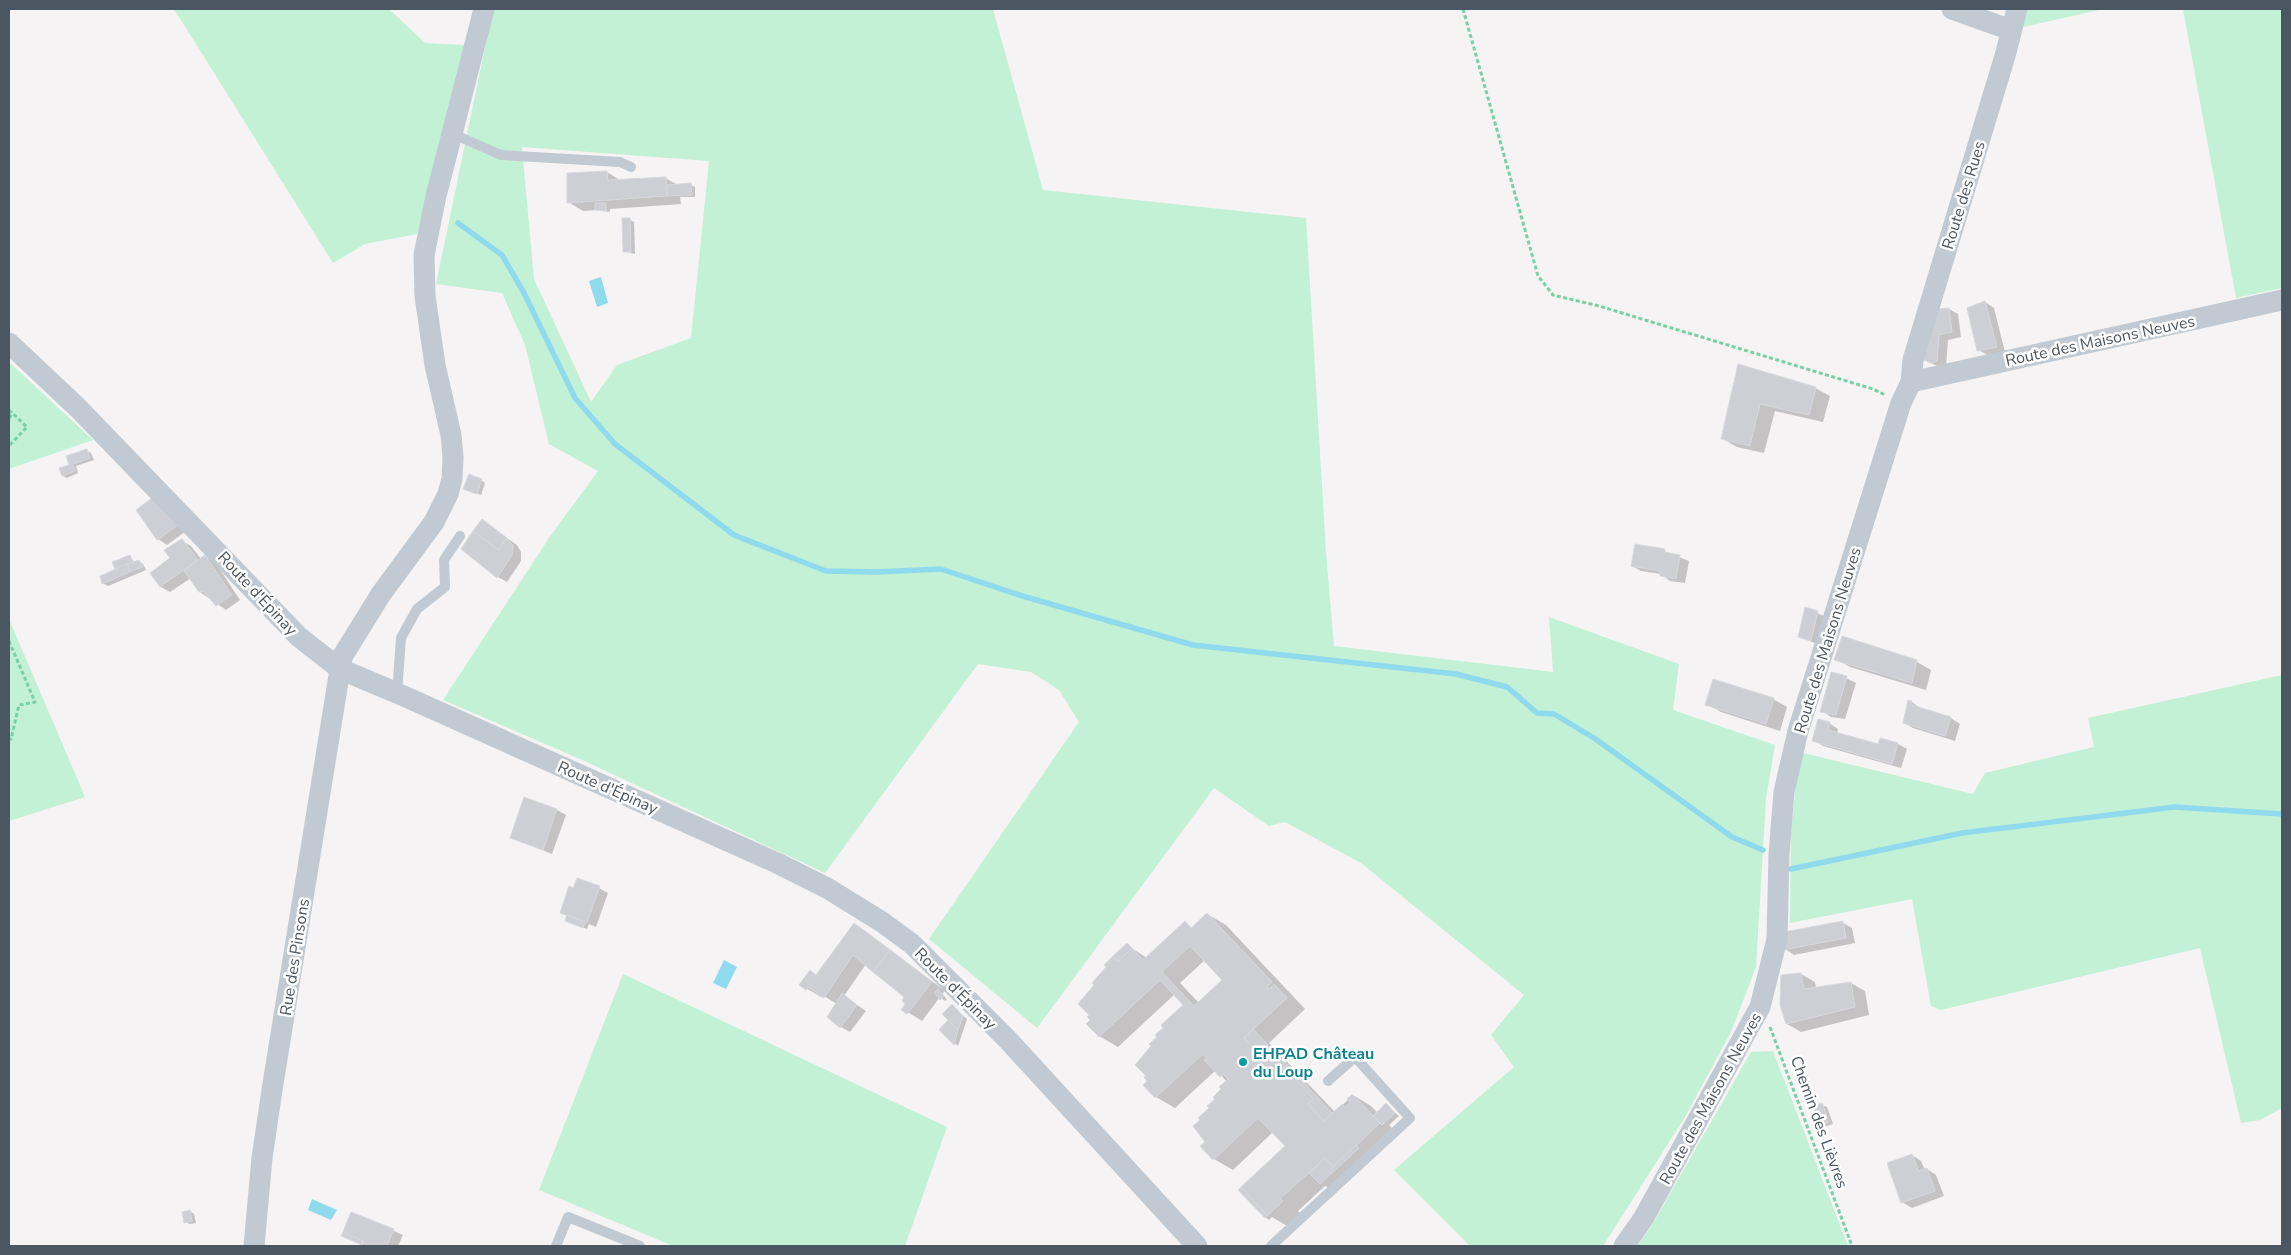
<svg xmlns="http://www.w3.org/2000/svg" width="2291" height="1255" font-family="'Nunito Sans',sans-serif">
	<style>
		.green { fill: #c3f1d5; fill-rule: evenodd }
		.water { fill: #90daee }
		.shadow { fill: #0003; fill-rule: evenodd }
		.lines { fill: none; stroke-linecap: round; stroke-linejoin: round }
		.stream { stroke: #90daee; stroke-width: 5.5 }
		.building { fill: #cdcfd5; stroke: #d7d9de; fill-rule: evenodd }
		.path { stroke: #7ad0a6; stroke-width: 3; stroke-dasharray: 4 2.5; stroke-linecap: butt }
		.service { stroke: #c1cad2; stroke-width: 10 }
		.minor { stroke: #c1cad2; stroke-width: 21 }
		.culture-dot { fill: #0f9aa8; stroke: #fff; stroke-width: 2 }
		.labels { text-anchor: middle; stroke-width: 5; stroke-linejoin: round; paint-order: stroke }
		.street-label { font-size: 16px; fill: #4a5661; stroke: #fff }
		.culture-label { font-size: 16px; font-weight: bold; fill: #0d838f; stroke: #fff; text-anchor: start }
	</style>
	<rect width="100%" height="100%" fill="#f5f3f3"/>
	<g class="green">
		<polygon points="174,9 389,9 425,43 466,45 417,234 365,244 333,263"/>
		<path d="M493 9H993L1043 190 1306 218 1326 553 1334 646 1553 672 1549 617 1679 664 1673 710 1775 745 1766 799 1756 967 1731 1032 1685 1117 1603 1246H1470L1394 1170 1514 1067 1491 1035 1524 995 1361 863 1285 822 1269 826 1214 788 1037 1028 929 939 1079 722 1059 690 1031 672 978 664 825 873 580 759 443 700 551 535 598 471 549 444 525 345 502 293 436 284ZM522 147 709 161 691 338 617 365 591 402 534 279Z"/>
		<polygon points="2026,9 2104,9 2023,27"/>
		<polygon points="2183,9 2282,9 2282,288 2236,298"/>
		<polygon points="9,362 93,440 9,469"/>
		<polygon points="9,619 85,797 9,821"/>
		<polygon points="2282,675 2282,1108 2260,1120 2241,1123 2200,948 1941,1010 1931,1006 1912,899 1790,923 1791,834 1799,752 1973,794 1985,773 2094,747 2088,718"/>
		<polygon points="623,974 947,1127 905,1246 673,1246 539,1190"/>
		<polygon points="1773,1051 1848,1246 1637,1246 1651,1227 1751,1052"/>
	</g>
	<g class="water">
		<polygon points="601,277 608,303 597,307 589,281"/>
		<polygon points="724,960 737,967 726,989 713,983"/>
		<polygon points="312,1199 337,1210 331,1220 308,1210"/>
	</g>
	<g class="shadow">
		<polygon points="607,172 621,181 665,178 678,185 691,185 695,187 695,197 680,197 681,204 610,209 610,212 597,210 583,211 568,202"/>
		<polygon points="630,220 634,222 635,254 624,251"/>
		<polygon points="1985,302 1994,308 2005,352 1988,355 1978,350"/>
		<polygon points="1938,308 1942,310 1949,309 1958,314 1961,337 1948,340 1946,366 1941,368 1919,357"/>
		<polygon points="1739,365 1815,388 1830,396 1823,422 1775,411 1764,453 1737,447 1723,439"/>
		<polygon points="87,451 91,453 94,460 76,466 78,473 67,478 63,476 61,469 71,466"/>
		<polygon points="481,480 485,483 481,495 469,491"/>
		<polygon points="152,500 186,531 167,545 158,539 137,510"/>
		<polygon points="482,521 517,545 521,552 521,561 507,582 498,577"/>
		<polygon points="182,541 191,546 201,559 205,556 215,562 240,600 226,610 200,592 191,578 170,592 161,587 151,574 172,559"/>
		<polygon points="1664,551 1689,561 1685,583 1670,581 1661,574 1641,571 1632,566"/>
		<polygon points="129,557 135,562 139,561 143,564 146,570 108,586 104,584 101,576 117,570 114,563"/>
		<polygon points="1806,609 1827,617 1820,645 1799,637"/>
		<polygon points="1843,638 1917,662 1931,670 1926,690 1850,667 1836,659"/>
		<polygon points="1846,678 1856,683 1845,719 1831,717 1822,711"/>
		<polygon points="1773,699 1787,707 1780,731 1721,712 1707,704"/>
		<polygon points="1912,702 1921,709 1951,718 1960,724 1955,741 1913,728 1904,723"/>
		<polygon points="1829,723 1838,729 1837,734 1879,746 1881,740 1898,744 1907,749 1901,768 1823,746 1814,740"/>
		<polygon points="557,810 566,815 552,854 511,837"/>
		<polygon points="599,888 608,893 596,927 589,924 587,929 571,923 574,889"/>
		<path d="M1207 914 1226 925 1305 1009 1269 1043 1335 1112 1353 1095 1371 1106 1378 1113 1386 1105 1399 1116 1389 1125 1398 1135 1353 1177 1346 1173 1330 1188 1325 1186 1298 1211 1300 1213 1287 1226 1272 1217 1269 1220 1265 1217 1240 1190 1287 1146 1273 1132 1233 1170 1214 1159 1202 1146 1206 1142 1195 1126 1202 1120 1200 1118 1210 1108 1209 1106 1217 1098 1215 1097 1227 1082 1216 1070 1175 1108 1156 1097 1144 1085 1149 1081 1146 1077 1148 1076 1137 1065 1153 1046 1151 1044 1159 1037 1157 1035 1165 1028 1163 1026 1185 1005 1175 994 1118 1047 1099 1036 1088 1024 1092 1020 1089 1017 1090 1015 1080 1004 1102 976 1100 974 1108 967 1106 965 1127 945 1131 947 1117 960 1119 961 1133 949 1147 958 1185 923 1193 928ZM1205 960 1224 980 1199 1003 1180 983Z"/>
		<polygon points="1843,923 1852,928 1855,943 1794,955 1785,949"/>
		<polygon points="854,925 868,933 945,991 942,994 947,999 945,1001 940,997 922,1021 903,1009 907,1004 906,997 866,964 844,996 866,1011 850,1032 841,1027 837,1004 822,995 821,997 801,985 816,976"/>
		<polygon points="1801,974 1815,982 1816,988 1851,983 1865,991 1869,1015 1801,1032 1787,1024"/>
		<polygon points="952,1006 967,1019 958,1046 940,1030 950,1020"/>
		<polygon points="1822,1105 1827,1107 1833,1124 1824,1127 1820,1124"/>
		<polygon points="1912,1155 1921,1161 1925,1170 1927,1169 1936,1175 1944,1196 1912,1208 1902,1202"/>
		<polygon points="190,1211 194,1214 196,1223 190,1224 185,1222"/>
		<polygon points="352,1213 403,1235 398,1246 373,1246 367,1243 366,1246 347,1238"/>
	</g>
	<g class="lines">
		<g class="stream">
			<polyline points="458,223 502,255 524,293 575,398 615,444 734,535 826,571 876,572 941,569 1019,595 1193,645 1456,674 1507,687 1537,713 1554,714 1594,738 1732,837 1763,850"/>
			<polyline points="1791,869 1962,833 2174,807 2282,814"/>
		</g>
	</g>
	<g class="building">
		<polygon points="607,171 608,180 666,177 667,196 567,203 567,173"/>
		<polygon points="691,183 692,195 667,196 667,185"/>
		<polygon points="595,203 606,203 606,211 595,210"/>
		<polygon points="622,218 630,218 631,252 623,252"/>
		<polygon points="1985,301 1997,347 1977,351 1967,308"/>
		<polygon points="1949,308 1952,332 1939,335 1937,361 1931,363 1917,357 1938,309"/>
		<polygon points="1738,364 1816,387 1809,415 1760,404 1750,446 1721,439"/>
		<polygon points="87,449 90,458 73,464 75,471 62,476 59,468 69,465 66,456"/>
		<polygon points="469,474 482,479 477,494 463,489"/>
		<polygon points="152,498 178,525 157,540 136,510"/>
		<polygon points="482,519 507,538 498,550 473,531"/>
		<polygon points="473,531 498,550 507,538 513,546 512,555 497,578 461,549"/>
		<polygon points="182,539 198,560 160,587 150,573 170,558 164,550"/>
		<polygon points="1635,544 1665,549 1664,552 1680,555 1676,579 1660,576 1660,571 1631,566"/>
		<polygon points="130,555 133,562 115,569 112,562"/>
		<polygon points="205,555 232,595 216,606 204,591 199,592 184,571"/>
		<polygon points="139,560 143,567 130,572 127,564"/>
		<polygon points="127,564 130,572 102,584 100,576"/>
		<polygon points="1805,607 1818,611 1811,641 1798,637"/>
		<polygon points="1842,636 1917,660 1912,683 1834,660"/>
		<polygon points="1831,672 1847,676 1836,715 1820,712"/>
		<polygon points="1713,679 1774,698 1766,724 1705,705"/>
		<polygon points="1908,700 1912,701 1912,705 1951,717 1945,736 1903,723"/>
		<polygon points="1818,719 1830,722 1828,730 1878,744 1880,738 1898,743 1892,764 1812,741"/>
		<polygon points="524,797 557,809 543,850 510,838"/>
		<polygon points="577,878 600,886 587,923 560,913 569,886 573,888"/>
		<path d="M1207 913 1272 982 1267 987 1269 989 1274 984 1287 998 1244 1038 1257 1051 1263 1046 1314 1099 1308 1104 1324 1121 1342 1104 1345 1108 1350 1103 1347 1099 1352 1094 1380 1123 1333 1167 1325 1158 1280 1199 1283 1201 1267 1216 1241 1187 1285 1146 1258 1118 1213 1160 1200 1146 1205 1142 1193 1126 1200 1120 1198 1118 1209 1108 1207 1106 1215 1099 1213 1097 1221 1089 1219 1087 1228 1079 1223 1074 1220 1077 1204 1060 1207 1058 1203 1054 1155 1098 1143 1085 1147 1081 1144 1077 1146 1076 1135 1065 1151 1046 1149 1044 1157 1037 1155 1035 1163 1028 1161 1025 1183 1005 1160 980 1099 1037 1086 1024 1090 1020 1087 1017 1089 1015 1078 1004 1094 985 1092 983 1106 967 1104 965 1113 956 1118 961 1132 948 1143 960 1185 921 1191 928ZM1190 946 1222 980 1194 1006 1162 972Z"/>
		<polygon points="567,915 585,922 583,928 565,921"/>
		<polygon points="1843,921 1846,938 1783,950 1784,932"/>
		<polygon points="854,923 890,950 873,972 853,955 824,998 808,987 806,990 799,985 810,970 816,975"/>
		<polygon points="1127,943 1132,948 1118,961 1113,956"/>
		<polygon points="890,950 932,982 907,1014 901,1010 905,1004 902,1001 904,997 873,972"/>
		<polygon points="1801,973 1804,989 1851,982 1855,1007 1786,1024 1780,1005 1781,975"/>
		<polygon points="938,989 944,996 940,1000 934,993"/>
		<polygon points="842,993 857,1005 840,1028 827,1017"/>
		<polygon points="952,1004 963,1016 958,1030 942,1014"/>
		<polygon points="948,1020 958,1030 954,1045 939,1030"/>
		<polygon points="1253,1029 1332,1113 1324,1121 1308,1104 1314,1099 1263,1046 1257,1051 1244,1038"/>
		<polygon points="1386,1103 1395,1113 1382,1125 1373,1116"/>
		<polygon points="1822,1103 1829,1122 1819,1125 1813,1106"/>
		<polygon points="1356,1145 1359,1148 1320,1184 1309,1173 1325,1158 1333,1167"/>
		<polygon points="1912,1154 1919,1171 1927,1168 1935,1191 1901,1203 1887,1163"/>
		<polygon points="1241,1187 1267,1216 1265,1218 1238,1190"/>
		<polygon points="190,1210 192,1221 184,1223 182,1212"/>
		<polygon points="351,1212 394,1229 387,1246 370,1246 362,1243 363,1241 343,1232"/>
		<polygon points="343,1232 363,1241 362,1245 341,1236"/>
	</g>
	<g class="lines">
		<g class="path">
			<polyline points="1463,9 1538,276 1553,295 1599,306 1873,389 1885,395"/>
			<polyline points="9,410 27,427 9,446"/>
			<polyline points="9,418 13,413"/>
			<polyline points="9,641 35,702 19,705 11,739 9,738"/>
			<polyline points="1770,1027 1852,1246"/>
		</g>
		<g class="service">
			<polyline points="453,134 501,155 620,162 631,167"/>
			<polyline points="397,693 401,638 417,609 445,587 444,560 460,536"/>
			<polyline points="556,1246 568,1217 640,1246"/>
			<polyline points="1271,1246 1410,1118 1355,1057 1328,1081"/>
		</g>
		<g class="minor">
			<polyline points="1952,9 2011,30"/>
			<polyline points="9,343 78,408 299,637 340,669 397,693 777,863 827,888 882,922 912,944 1007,1039 1197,1246"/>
			<polyline points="1911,382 1913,360 2005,56 2017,9"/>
			<polyline points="254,1246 262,1158 272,1090 342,657 381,594 434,522 448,494 452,479 453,458 451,435 435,365 425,296 424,255 436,196 484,9"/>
			<polyline points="1624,1246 1643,1219 1760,1007 1777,939 1779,854 1784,792 1798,731 1901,403 1911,382 2282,300"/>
		</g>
	</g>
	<circle class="culture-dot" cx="1243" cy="1062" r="5"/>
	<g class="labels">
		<g class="street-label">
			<text transform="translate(1963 195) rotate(-73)" y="6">Route des Rues</text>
			<text transform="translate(2100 340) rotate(-12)" y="6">Route des Maisons Neuves</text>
			<text transform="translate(258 593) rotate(47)" y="6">Route d'Épinay</text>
			<text transform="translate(1827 640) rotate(-73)" y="6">Route des Maisons Neuves</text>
			<text transform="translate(608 787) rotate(24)" y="6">Route d'Épinay</text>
			<text transform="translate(294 957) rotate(-81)" y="6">Rue des Pinsons</text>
			<text transform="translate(956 988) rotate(45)" y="6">Route d'Épinay</text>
			<text transform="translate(1710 1098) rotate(-61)" y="6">Route des Maisons Neuves</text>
			<text transform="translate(1820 1122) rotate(70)" y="6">Chemin des Lièvres</text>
		</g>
		<g class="culture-label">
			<text x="1253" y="1059">EHPAD Château<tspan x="1253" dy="18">du Loup</tspan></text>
		</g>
	</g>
	<rect width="2291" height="1255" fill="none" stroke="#4a5661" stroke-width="20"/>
</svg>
